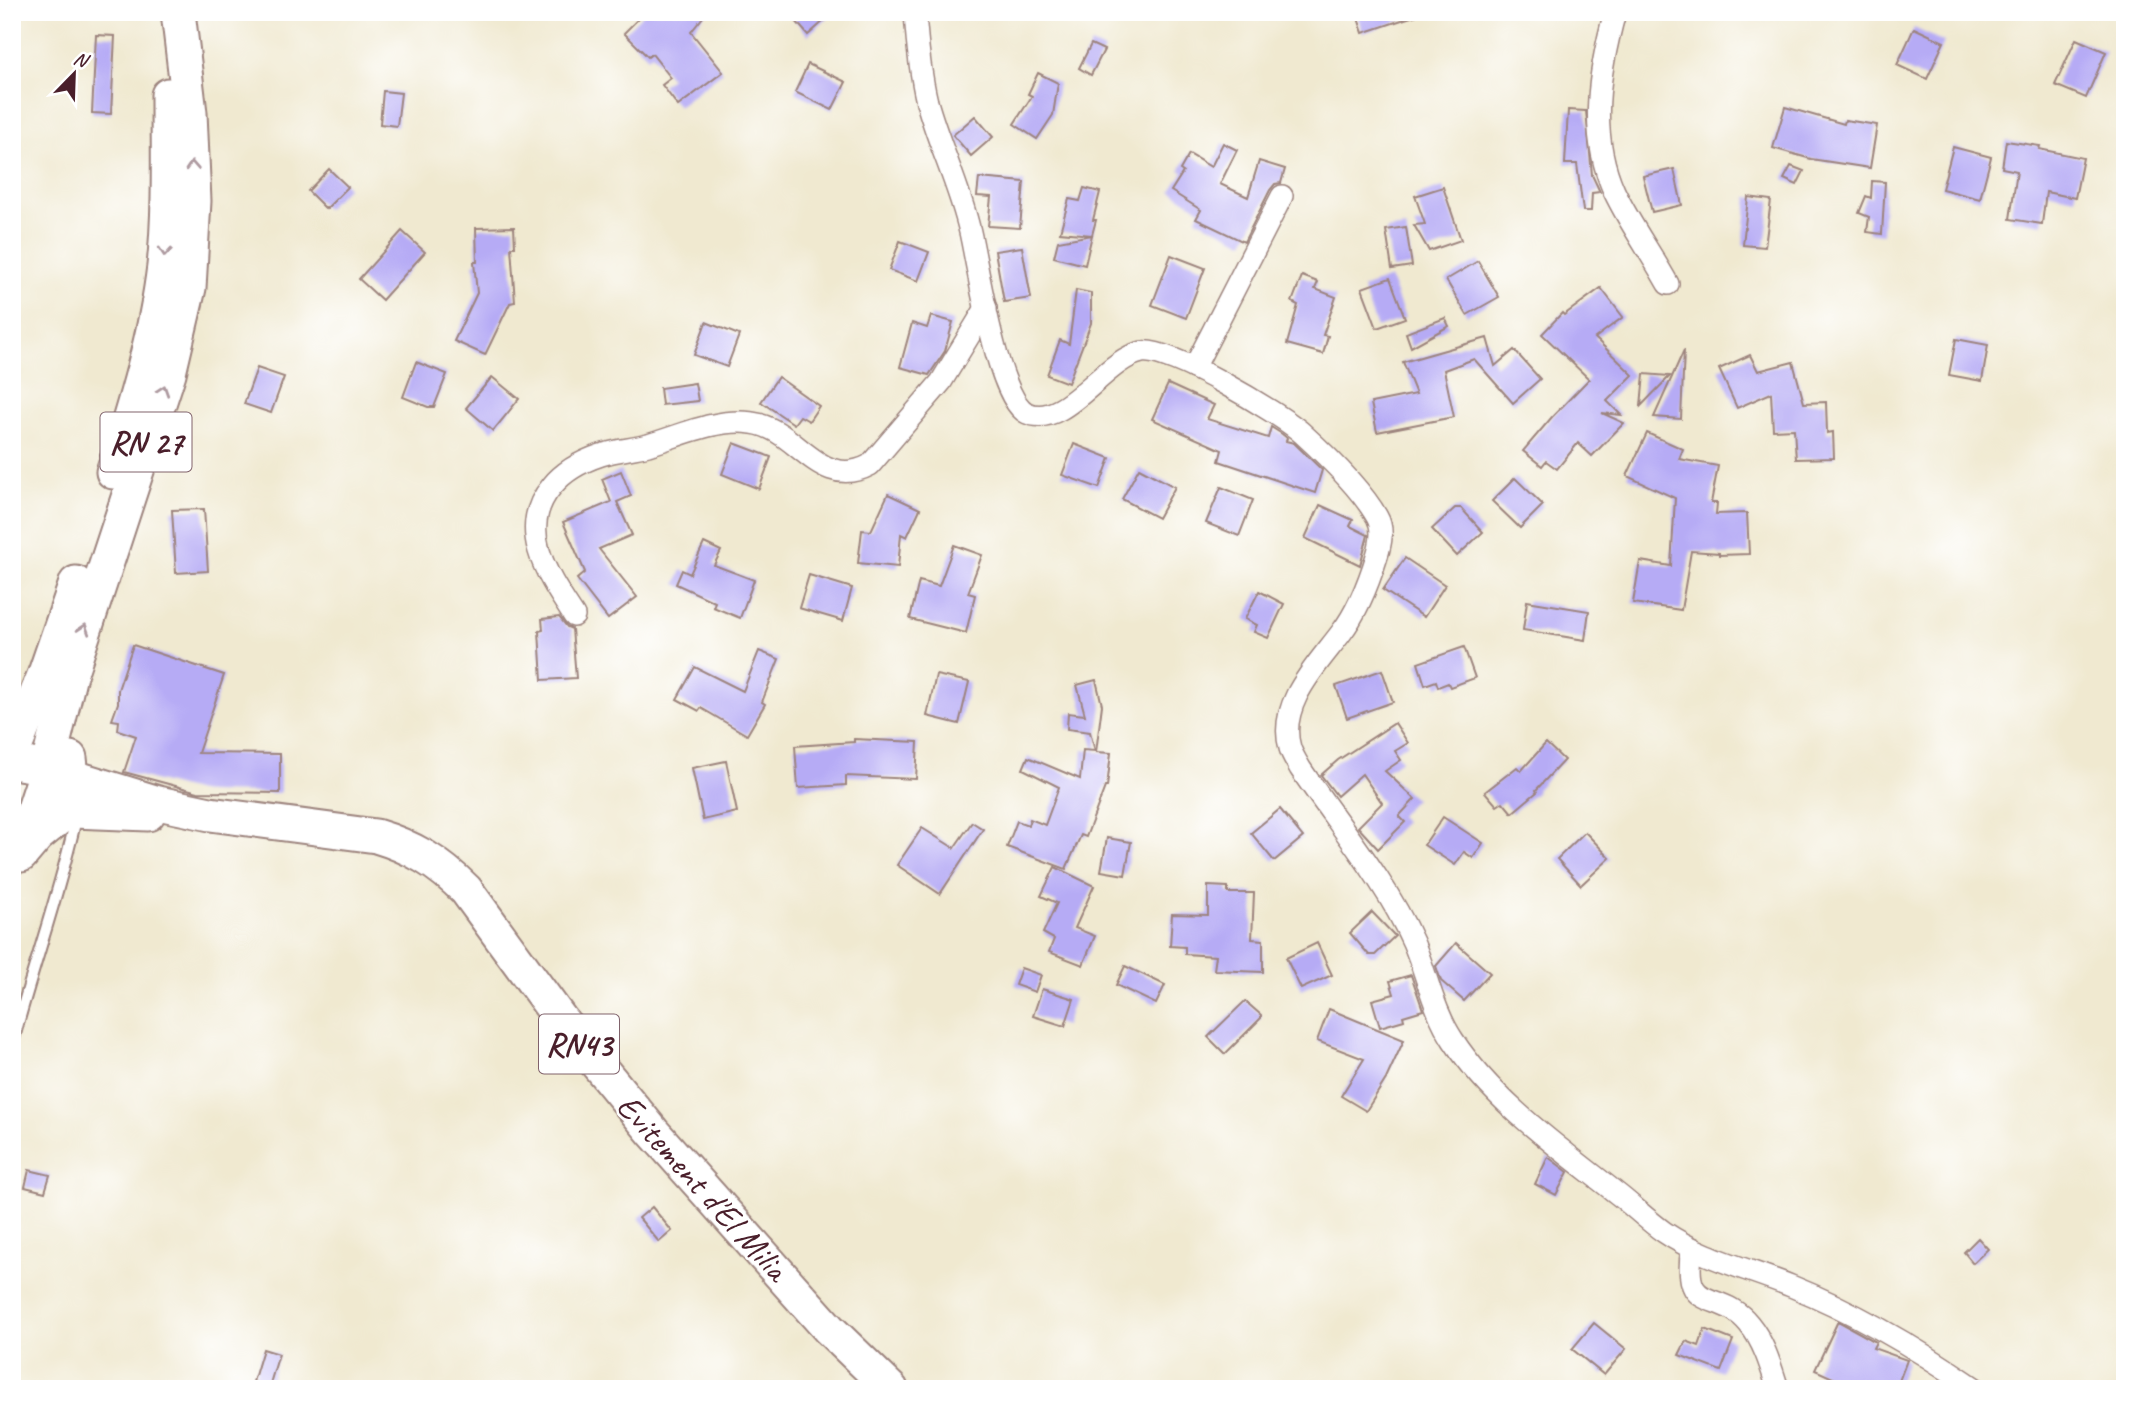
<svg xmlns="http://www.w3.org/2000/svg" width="2137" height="1401" font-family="Caveat,sans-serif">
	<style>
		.building { fill: #b6abf5 }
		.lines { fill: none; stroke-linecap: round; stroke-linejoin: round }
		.service-casing { stroke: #9d847e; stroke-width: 14 }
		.minor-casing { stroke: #9d847e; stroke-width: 24 }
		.primary-casing { stroke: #9d847e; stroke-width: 37 }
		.service { stroke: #fff; stroke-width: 10 }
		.minor { stroke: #fff; stroke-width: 21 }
		.primary { stroke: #fff; stroke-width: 33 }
		.oneway { stroke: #ae9aa0 }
		.labels { text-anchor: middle; stroke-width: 5; stroke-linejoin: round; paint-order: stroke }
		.shield { fill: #fff; stroke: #80626b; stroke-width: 2 }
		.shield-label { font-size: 33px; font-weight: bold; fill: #4a1f2b }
		.street-label { font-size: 35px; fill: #4a1f2b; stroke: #fff }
	</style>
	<rect width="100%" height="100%" fill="#fff"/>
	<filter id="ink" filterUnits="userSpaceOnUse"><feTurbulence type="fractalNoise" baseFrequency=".0143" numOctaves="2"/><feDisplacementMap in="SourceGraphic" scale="14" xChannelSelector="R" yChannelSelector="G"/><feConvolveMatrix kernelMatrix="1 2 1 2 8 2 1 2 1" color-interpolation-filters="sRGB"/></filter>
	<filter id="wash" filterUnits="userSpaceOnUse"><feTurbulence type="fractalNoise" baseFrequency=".00686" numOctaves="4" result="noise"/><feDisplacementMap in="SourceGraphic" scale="28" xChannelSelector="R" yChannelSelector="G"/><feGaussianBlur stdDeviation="1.57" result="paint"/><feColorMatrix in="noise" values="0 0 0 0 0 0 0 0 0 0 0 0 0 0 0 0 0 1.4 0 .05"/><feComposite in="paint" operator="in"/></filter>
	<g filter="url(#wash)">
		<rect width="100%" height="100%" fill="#f0e9d0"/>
		<g id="blocks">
			<g class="building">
				<polygon points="645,12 707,12 691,32 723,72 678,106 662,85 671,78 652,54 648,57 624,33"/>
				<polygon points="788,12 834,12 808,35"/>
				<polygon points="1356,12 1417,12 1417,15 1363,33"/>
				<polygon points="1914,28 1944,42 1927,79 1897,65"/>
				<polygon points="96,35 115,36 111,114 92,113"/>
				<polygon points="2076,39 2106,52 2086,98 2055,85"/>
				<polygon points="1091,44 1104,50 1091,75 1079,68"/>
				<polygon points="808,64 846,82 832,110 795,92"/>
				<polygon points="1038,73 1058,83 1053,115 1037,139 1014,124 1032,96 1028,94"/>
				<polygon points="383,91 401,93 397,126 380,124"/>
				<polygon points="1785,107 1844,124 1845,120 1877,125 1870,168 1811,159 1773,148"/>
				<polygon points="1568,110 1586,111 1592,175 1600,192 1592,193 1591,211 1583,211 1577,164 1565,164"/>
				<polygon points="975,116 993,137 971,156 953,135"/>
				<polygon points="2006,141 2040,146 2039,149 2083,158 2075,198 2046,192 2042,224 2010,219 2017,171 2002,168"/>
				<polygon points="1223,143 1237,150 1220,184 1248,197 1259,161 1285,169 1281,183 1275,184 1270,190 1244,242 1196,219 1201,210 1171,191 1183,172 1180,170 1189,154 1211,167"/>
				<polygon points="1953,147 1991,157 1980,199 1942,189"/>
				<polygon points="1791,166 1804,171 1797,185 1784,179"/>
				<polygon points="329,169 348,187 326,209 308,191"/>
				<polygon points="1674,169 1682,205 1652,212 1643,176"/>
				<polygon points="979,178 1024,182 1020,228 988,226 991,197 977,196"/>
				<polygon points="1872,181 1885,182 1882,234 1867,232 1869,217 1859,213 1866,196 1871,198"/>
				<polygon points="1443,187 1461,240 1429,251 1414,225 1425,224 1415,196"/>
				<polygon points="1084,188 1100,192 1093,220 1096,220 1092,235 1060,232 1069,199 1080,201"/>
				<polygon points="1748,197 1771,200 1765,247 1743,245"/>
				<polygon points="514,227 515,247 511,247 515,302 510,303 485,355 454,341 477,293 474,262 477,262 476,228"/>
				<polygon points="1406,227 1412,266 1392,269 1386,230"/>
				<polygon points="402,231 425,252 382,300 359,279"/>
				<polygon points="1092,235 1085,265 1054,257 1058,241"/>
				<polygon points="900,241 929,252 918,281 889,270"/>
				<polygon points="1022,247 1031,298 1004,302 995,251"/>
				<polygon points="1171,255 1205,268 1186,318 1152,305"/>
				<polygon points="1478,261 1499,297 1467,315 1446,280"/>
				<polygon points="1302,276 1318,282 1315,289 1336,297 1323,335 1328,336 1323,354 1287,344 1298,305 1292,302"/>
				<polygon points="1390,278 1405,318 1377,328 1362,288"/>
				<polygon points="1601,288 1623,317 1595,338 1633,375 1607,401 1621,415 1602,413 1624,423 1592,456 1578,443 1557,469 1546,461 1542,466 1523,451 1552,417 1589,379 1542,334 1562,313 1564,315"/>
				<polygon points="1076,290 1091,293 1091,323 1068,383 1047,375 1060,340 1069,344"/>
				<polygon points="931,316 953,322 945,351 929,375 900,367 912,323 927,328"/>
				<polygon points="1445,318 1449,326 1411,347 1406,333"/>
				<polygon points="706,322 739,335 727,367 694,355"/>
				<polygon points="1487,338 1495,366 1514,350 1540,379 1513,403 1474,359 1444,370 1454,417 1377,432 1371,403 1416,394 1403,362"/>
				<polygon points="1956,339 1988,345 1982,381 1949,375"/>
				<polygon points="1684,350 1681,419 1654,417"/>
				<polygon points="1750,355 1758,371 1793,362 1804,403 1826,402 1827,433 1833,432 1834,458 1796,459 1794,429 1773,430 1771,393 1737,408 1719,369"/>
				<polygon points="416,362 447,374 434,407 428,407 403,397"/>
				<polygon points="257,368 284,377 271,413 244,404"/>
				<polygon points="1644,374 1670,376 1641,406"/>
				<polygon points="492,377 519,399 493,431 466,408"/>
				<polygon points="778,377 819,406 809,421 800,416 794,424 761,402"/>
				<polygon points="695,383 698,401 662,405 660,388"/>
				<polygon points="1168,384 1214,405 1207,419 1268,438 1271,427 1282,434 1287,438 1286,441 1294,443 1322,470 1315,493 1219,461 1222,450 1152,419"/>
				<polygon points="1647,433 1683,449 1679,459 1718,466 1711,503 1717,503 1716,514 1747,513 1749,554 1719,555 1719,553 1691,551 1681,610 1633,603 1640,561 1671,566 1675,498 1627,476"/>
				<polygon points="734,443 771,457 759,489 722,474"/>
				<polygon points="1074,444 1110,458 1099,488 1062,475"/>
				<polygon points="1139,468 1175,487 1158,518 1122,499"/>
				<polygon points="621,471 631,496 617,502 632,535 599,549 637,597 608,619 577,579 585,572 563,522 611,502 602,479"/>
				<polygon points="1515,478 1543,505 1520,528 1492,501"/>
				<polygon points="1221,487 1253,500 1239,536 1206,523"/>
				<polygon points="888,494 920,509 907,537 901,534 898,567 858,563 862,530 871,531"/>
				<polygon points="1320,505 1353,520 1350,526 1368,535 1360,565 1305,538"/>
				<polygon points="1455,508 1461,508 1483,532 1457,556 1432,529"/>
				<polygon points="204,509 208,571 176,573 172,510"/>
				<polygon points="704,543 721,551 714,565 754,580 740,618 713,607 715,602 676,584 682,570 690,574"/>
				<polygon points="954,545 982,555 968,593 975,595 966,633 910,619 919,581 939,586"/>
				<polygon points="1405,558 1445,585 1424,617 1383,590"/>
				<polygon points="809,575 852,588 843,621 799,608"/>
				<polygon points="1259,591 1284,604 1268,638 1254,632 1257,625 1245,619"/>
				<polygon points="1527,601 1589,611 1585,640 1523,630"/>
				<polygon points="559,617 567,627 572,629 576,678 542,680 539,631 543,630 542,619"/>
				<polygon points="133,645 224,675 198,753 280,754 280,793 198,792 124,772 136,736 118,730 119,721 112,720 118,703 118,690"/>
				<polygon points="1464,647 1475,678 1450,687 1448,683 1438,687 1436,681 1425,685 1418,663"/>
				<polygon points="759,651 779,659 762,702 765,704 747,735 701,708 699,711 677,699 695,667 743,691"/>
				<polygon points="1382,670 1393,702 1347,718 1336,686"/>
				<polygon points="936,675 969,682 959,724 927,716"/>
				<polygon points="1096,680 1102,705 1096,752 1111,753 1107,787 1105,787 1086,837 1081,835 1066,869 1007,847 1017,821 1028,825 1030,819 1045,825 1059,787 1023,769 1028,757 1080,779 1083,750 1095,751 1090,732 1067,729 1068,713 1085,715 1077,685"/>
				<polygon points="1395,723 1408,743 1395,751 1401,760 1385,771 1415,799 1399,816 1405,822 1378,849 1358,827 1382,803 1362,774 1337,796 1321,775 1338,760"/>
				<polygon points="854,739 918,742 916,779 846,776 846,785 798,788 795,746 854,742"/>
				<polygon points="1546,743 1564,760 1536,790 1537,792 1512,813 1503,802 1497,806 1485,792 1517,767 1521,771"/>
				<polygon points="726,761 737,812 703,820 692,768"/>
				<polygon points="1280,809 1303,837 1274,861 1251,833"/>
				<polygon points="1443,817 1483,843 1473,858 1464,852 1455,865 1424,845"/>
				<polygon points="972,822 983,829 940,894 897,865 922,828 954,848"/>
				<polygon points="1585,832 1610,858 1581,885 1557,859"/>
				<polygon points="1107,838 1131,842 1125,875 1101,871"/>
				<polygon points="1055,867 1094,886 1075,928 1095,936 1083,965 1049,952 1054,939 1043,933 1057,903 1041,896"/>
				<polygon points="1208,886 1228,887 1228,893 1254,893 1252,939 1263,940 1263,972 1214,970 1216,956 1185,954 1185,947 1170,946 1172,914 1208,915"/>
				<polygon points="1372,912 1395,936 1375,955 1369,955 1350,933"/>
				<polygon points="1317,943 1332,975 1301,989 1286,958"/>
				<polygon points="1456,943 1490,973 1464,1001 1441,981 1436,966"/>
				<polygon points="1125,966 1165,985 1156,1004 1116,985"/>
				<polygon points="1021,968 1041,975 1035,992 1015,985"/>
				<polygon points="1411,975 1423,1010 1403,1016 1404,1020 1380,1027 1372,1000 1394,994 1390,981"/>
				<polygon points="1042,989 1074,999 1065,1026 1033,1016"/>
				<polygon points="1245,1001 1261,1015 1261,1018 1225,1054 1208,1037"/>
				<polygon points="1329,1009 1404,1040 1386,1079 1366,1111 1341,1096 1364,1059 1317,1041"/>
				<polygon points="1548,1157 1568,1172 1556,1195 1535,1184"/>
				<polygon points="29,1170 50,1175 45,1192 25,1187"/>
				<polygon points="652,1207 672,1231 659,1242 639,1218"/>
				<polygon points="1978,1238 1988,1249 1973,1263 1964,1252"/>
				<polygon points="1838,1321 1876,1342 1873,1348 1907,1360 1896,1389 1867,1389 1856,1385 1855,1388 1815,1370"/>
				<polygon points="1594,1323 1626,1349 1604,1375 1572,1349"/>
				<polygon points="1705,1329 1733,1340 1721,1371 1679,1355 1686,1341 1699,1346"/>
				<polygon points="263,1349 279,1354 269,1387 253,1382"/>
			</g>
		</g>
	</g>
	<g filter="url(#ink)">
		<use href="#blocks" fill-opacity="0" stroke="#9d847e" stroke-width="2"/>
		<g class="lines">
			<defs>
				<path id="service" d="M12 1046C32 968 60 893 77 814"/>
				<g id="minor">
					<path d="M915 12C917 42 920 73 927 102 939 146 960 187 970 232 978 266 997 399 1027 413 1065 430 1104 359 1142 352 1169 347 1279 413 1302 433 1325 454 1362 490 1377 517 1384 529 1381 543 1377 556 1369 582 1358 611 1341 633 1318 664 1277 704 1290 748 1292 755 1297 762 1300 768 1338 825 1385 879 1413 942 1427 974 1433 1010 1453 1040 1493 1101 1558 1147 1615 1192 1631 1204 1647 1220 1664 1232 1702 1258 1749 1269 1791 1286 1856 1312 1918 1349 1976 1389"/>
					<path d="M1615 12C1599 71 1588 133 1614 191 1629 223 1651 253 1668 284"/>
					<polyline points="1194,368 1282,196"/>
					<path d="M574 616C548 576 515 529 552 486 564 471 583 461 601 455 616 450 633 449 648 445 682 435 717 418 752 423 797 428 819 492 870 465L941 382 986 308"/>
					<path d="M1692 1248C1681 1317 1719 1287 1749 1324 1764 1342 1771 1367 1778 1389"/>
				</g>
				<g id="primary">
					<path d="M113 472C134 407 156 334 164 266 170 209 168 152 168 95"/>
					<polyline points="12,755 45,673 76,583"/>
					<path d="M12 762 38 766 158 803 210 814 376 836C413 847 439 863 466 890L561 1020 653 1132 829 1329 891 1389"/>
					<polyline points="48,810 148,814"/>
					<polyline points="21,855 37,836 60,817 69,805 73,785 70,758"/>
					<polyline points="12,857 34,809 47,769 70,675 169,373 189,288 194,201 190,113 178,12"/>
				</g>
			</defs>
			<use href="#service" class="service-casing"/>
			<use href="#minor" class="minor-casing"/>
			<use href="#primary" class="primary-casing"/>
			<use href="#service" class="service"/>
			<use href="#minor" class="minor"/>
			<use href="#primary" class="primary"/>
		</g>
		<defs><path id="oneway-chevron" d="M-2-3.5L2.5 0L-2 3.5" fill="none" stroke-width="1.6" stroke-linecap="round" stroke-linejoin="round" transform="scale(1.75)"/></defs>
		<g class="oneway">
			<use href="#oneway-chevron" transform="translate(192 166) rotate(-93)"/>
			<use href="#oneway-chevron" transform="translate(165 252) rotate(95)"/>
			<use href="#oneway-chevron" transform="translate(163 390) rotate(-72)"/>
			<use href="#oneway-chevron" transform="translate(84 629) rotate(-72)"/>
		</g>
	</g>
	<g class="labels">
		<g class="shield">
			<rect x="100.5" y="412.5" width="91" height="59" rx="5"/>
			<rect x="539" y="1014.5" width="80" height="59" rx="5"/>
		</g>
		<g class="shield-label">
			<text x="146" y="454">RN 27</text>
			<text x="579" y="1056">RN43</text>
		</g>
		<g class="street-label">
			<text transform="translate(703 1187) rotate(48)" y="12">Evitement d'El Milia</text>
		</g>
	</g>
	<rect width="2137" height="1401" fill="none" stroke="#fff" stroke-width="42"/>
	<g transform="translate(74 74) rotate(23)" stroke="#ffffff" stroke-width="5" paint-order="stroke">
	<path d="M0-5L12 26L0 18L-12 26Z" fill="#4a1f2b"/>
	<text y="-10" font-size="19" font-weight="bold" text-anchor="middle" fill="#4a1f2b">N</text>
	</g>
</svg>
